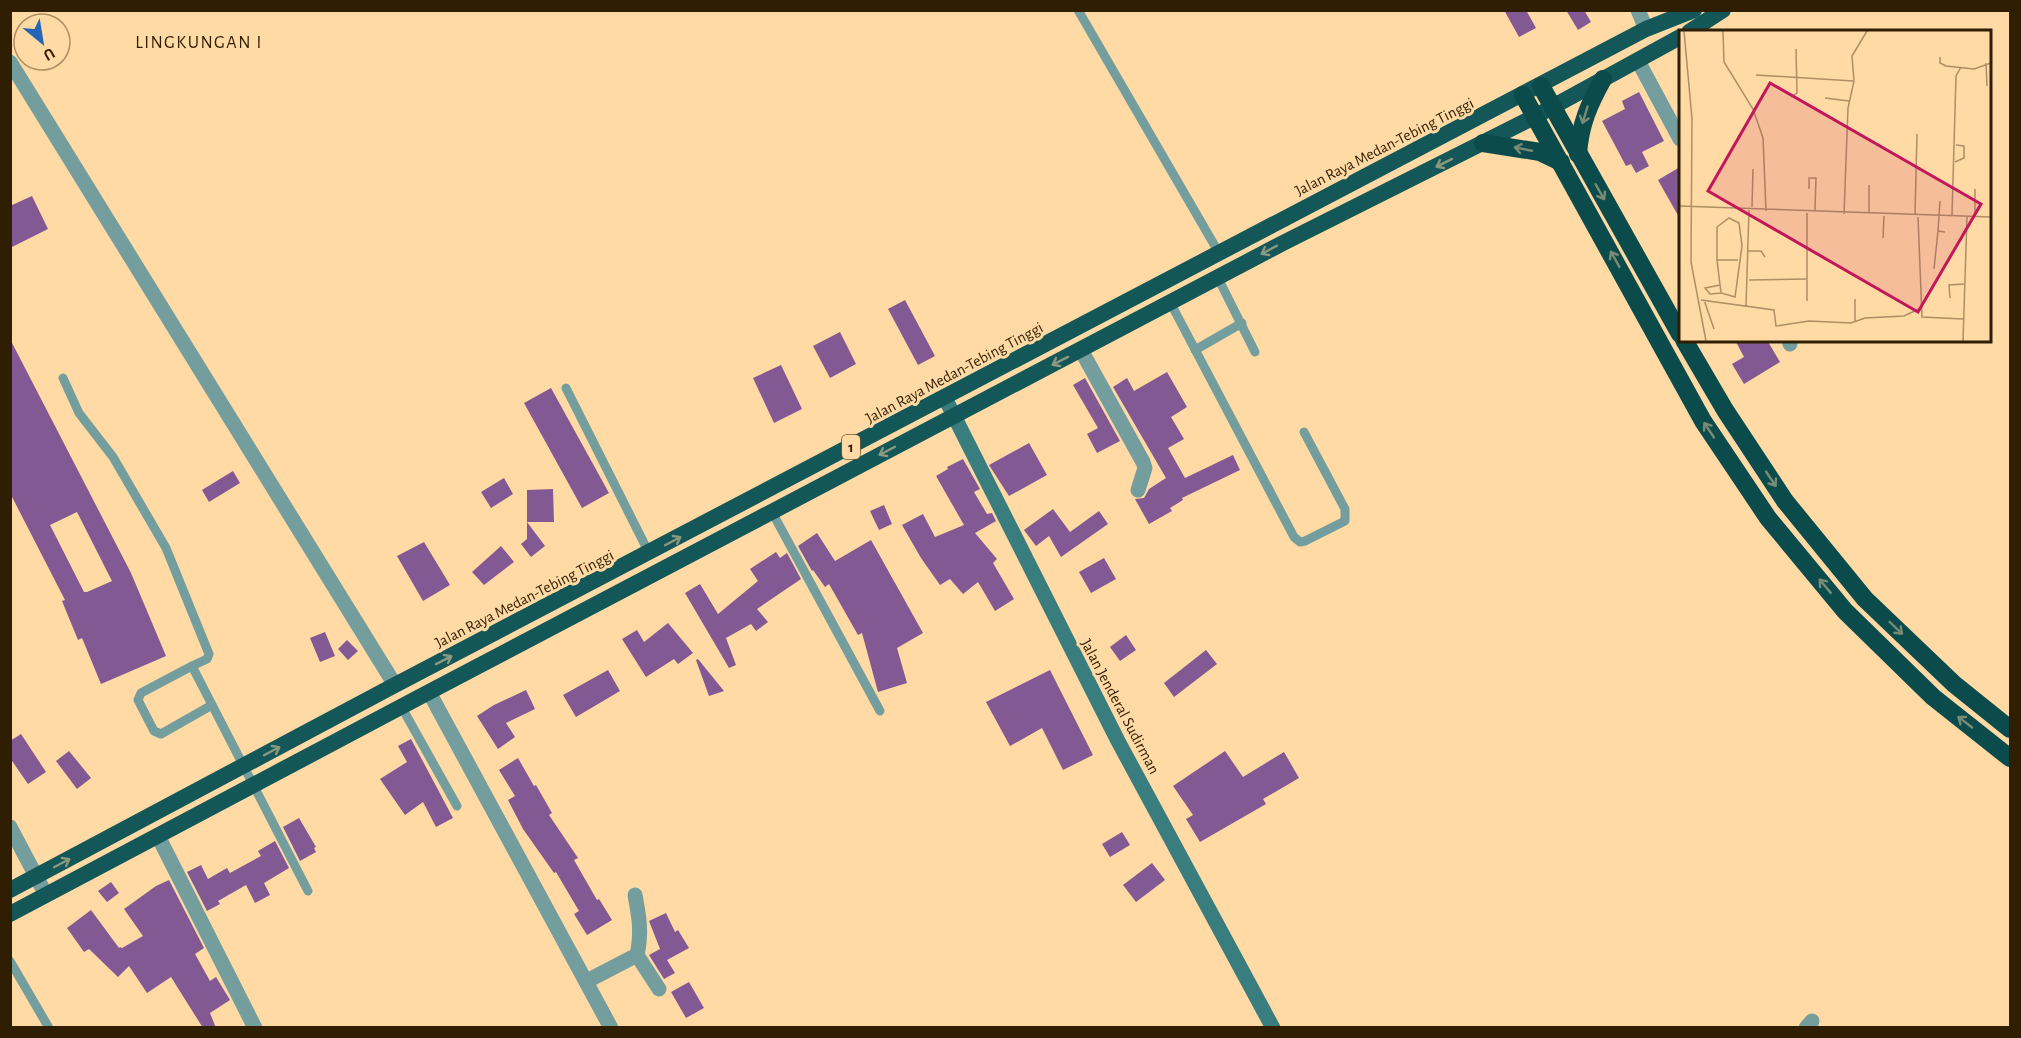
<svg xmlns="http://www.w3.org/2000/svg" width="2021" height="1038" font-family="'Alegreya Sans',sans-serif">
	<style>
		.building { fill: #835993; fill-rule: evenodd }
		.lines { fill: none; stroke-linecap: round; stroke-linejoin: round }
		.service { stroke: #749e9e; stroke-width: 9 }
		.minor { stroke: #749e9e; stroke-width: 15 }
		.secondary { stroke: #3a7d7e; stroke-width: 15 }
		.trunk { stroke: #145758; stroke-width: 16 }
		.motorway { stroke: #0b4b4c; stroke-width: 18 }
		.oneway { stroke: #798b74 }
		.oneway2 { stroke: #8a987e }
		.labels { text-anchor: middle; stroke-width: 6; stroke-linejoin: round; paint-order: stroke }
		.shield { fill: #ffdaa5; stroke: #6d5633; stroke-width: 1.5 }
		.shield-label { font-size: 15px; font-weight: bold; fill: #2f1e02 }
		.street-label { font-size: 16px; fill: #2f1e02; stroke: #ffdaa5 }
		.neighbourhood-label { font-size: 18px; letter-spacing: 1.5px; fill: #2f1e02; stroke: #ffdaa5 }
		.inset-road { fill: none; stroke: #ac8f64; stroke-width: 1.5 }
		.view { fill: #c2185b; fill-opacity: 0.15; stroke: #c2185b; stroke-width: 3 }
		.inset-edge { fill: none; stroke: #2f1e02; stroke-width: 3 }
	</style>
	<rect width="100%" height="100%" fill="#ffdaa5"/>
	<g class="building">
		<polygon points="1504,10 1526,10 1536,28 1519,37"/>
		<polygon points="1566,10 1584,10 1591,22 1578,30"/>
		<polygon points="1639,92 1664,141 1642,152 1649,166 1636,173 1631,164 1626,166 1602,121 1625,109 1622,101"/>
		<polygon points="1680,167 1680,219 1658,180"/>
		<polygon points="32,196 48,229 10,248 10,206"/>
		<polygon points="905,300 935,356 918,365 888,309"/>
		<polygon points="840,332 856,364 830,378 813,346"/>
		<path d="M10 339 131 573 166 656 101 684 82 638 78 640 62 601 65 600 10 493ZM77 512 112 581 87 592H84L50 525Z"/>
		<polygon points="1735,340 1767,340 1780,362 1744,384 1732,364 1744,357"/>
		<polygon points="781,365 802,409 774,423 753,378"/>
		<polygon points="1167,372 1187,407 1171,417 1184,439 1168,448 1185,478 1233,455 1240,470 1182,498 1183,500 1170,508 1172,511 1149,524 1135,499 1144,498 1149,489 1166,478 1113,387 1127,378 1134,391"/>
		<polygon points="1085,378 1120,441 1097,453 1087,434 1098,428 1073,385"/>
		<polygon points="551,388 609,493 582,508 524,403"/>
		<polygon points="1029,443 1047,475 1009,496 989,465"/>
		<polygon points="963,459 980,489 974,492 987,514 992,513 996,521 975,533 997,559 993,563 1014,599 995,611 978,582 963,594 950,579 940,585 921,558 902,525 923,514 935,537 964,525 936,476 948,469 947,467"/>
		<polygon points="233,471 240,483 209,502 202,490"/>
		<polygon points="504,478 513,494 491,508 481,492"/>
		<polygon points="553,489 554,522 527,522 545,546 531,557 521,544 527,539 527,490"/>
		<polygon points="884,505 892,524 879,530 870,511"/>
		<polygon points="1053,509 1070,532 1099,511 1108,524 1061,557 1049,536 1036,546 1024,530"/>
		<polygon points="817,533 835,561 871,540 923,633 897,648 907,683 878,692 862,633 858,635 829,584 825,587 813,570 812,571 798,546"/>
		<polygon points="424,542 450,585 423,601 397,556"/>
		<polygon points="501,546 514,562 484,585 472,572"/>
		<polygon points="776,552 780,558 787,553 801,579 757,609 768,622 756,631 751,624 726,638 736,665 729,668 685,593 700,584 718,614 758,581 750,569"/>
		<polygon points="1104,558 1116,579 1091,593 1079,572"/>
		<polygon points="668,623 693,653 678,664 674,659 646,677 622,639 637,630 644,642"/>
		<polygon points="325,632 335,656 320,662 310,638"/>
		<polygon points="1126,635 1136,650 1120,661 1110,647"/>
		<polygon points="347,640 358,651 348,660 338,649"/>
		<polygon points="1206,650 1217,664 1174,697 1164,683"/>
		<polygon points="698,659 724,691 709,696 696,660"/>
		<polygon points="608,670 620,691 576,717 563,695"/>
		<polygon points="1050,670 1093,755 1063,770 1042,728 1010,746 986,702"/>
		<polygon points="526,690 535,709 506,723 515,737 498,749 477,716 494,705"/>
		<polygon points="21,734 46,772 28,784 10,758 10,741"/>
		<polygon points="411,739 453,818 436,827 423,802 405,815 380,779 407,762 398,746"/>
		<polygon points="69,751 91,778 77,789 56,761"/>
		<polygon points="1225,751 1243,777 1284,752 1299,778 1263,799 1266,804 1200,842 1186,819 1193,815 1173,786"/>
		<polygon points="518,758 534,786 536,785 552,813 549,815 578,858 574,860 597,900 599,899 612,920 587,935 574,914 579,911 556,872 554,873 523,829 508,800 515,796 499,770"/>
		<polygon points="299,818 316,847 314,848 316,852 300,861 283,827"/>
		<polygon points="1122,832 1130,845 1110,857 1102,844"/>
		<polygon points="275,841 289,868 264,883 270,895 255,903 246,885 218,901 220,904 207,911 187,872 201,865 208,879 227,868 230,873 261,856 258,851"/>
		<polygon points="1152,863 1165,880 1136,902 1123,885"/>
		<polygon points="169,880 204,948 195,954 210,981 216,977 230,1000 210,1013 216,1028 203,1028 171,977 147,993 129,966 118,977 89,949 84,952 67,928 91,910 119,948 120,947 122,948 143,936 124,909 156,886"/>
		<polygon points="111,882 119,893 107,902 98,891"/>
		<polygon points="666,913 675,932 678,930 689,948 667,960 675,973 664,979 649,955 660,949 649,921"/>
		<polygon points="689,982 704,1008 686,1018 671,992"/>
	</g>
	<g class="lines">
		<g class="service">
			<polyline points="1078,10 1219,253"/>
			<polyline points="1218,278 1255,352"/>
			<polyline points="1170,302 1294,537 1300,542 1305,541 1345,521 1345,509 1304,432"/>
			<polyline points="1195,350 1242,323"/>
			<polyline points="63,378 79,413 113,457 166,548 209,654 207,659 192,666"/>
			<polyline points="566,388 649,553"/>
			<polyline points="772,512 880,711"/>
			<polyline points="212,705 161,734 154,731 138,700 141,693 192,666 308,891"/>
			<polyline points="401,706 457,806"/>
			<polyline points="10,961 49,1028"/>
		</g>
		<g class="minor">
			<polyline points="1638,10 1646,29"/>
			<polyline points="1638,61 1680,139"/>
			<polyline points="10,62 395,685"/>
			<polyline points="1789,340 1790,344"/>
			<polyline points="1081,350 1143,462 1145,468 1138,490"/>
			<polyline points="429,692 611,1028"/>
			<polyline points="10,827 46,895"/>
			<polyline points="158,836 255,1028"/>
			<polyline points="637,955 659,989"/>
			<path d="M587 981 637 955C642 933 639 916 635 895"/>
			<polyline points="1806,1028 1812,1021"/>
		</g>
		<polyline class="secondary" points="945,398 1118,741 1273,1028"/>
		<g class="trunk">
			<polyline points="1689,32 1723,10"/>
			<polyline points="10,890 395,685 1646,29 1694,10"/>
			<polyline points="10,914 429,692 1283,243 1534,117 1680,37"/>
		</g>
		<g class="motorway">
			<polyline points="1541,86 1680,334"/>
			<polyline points="1523,95 1703,421 1768,518 1845,611 1933,697 2010,758"/>
			<polyline points="1483,143 1540,152 1561,162"/>
			<path d="M1578 154C1580 125 1589 104 1603 79"/>
			<polyline points="1684,340 1725,410 1785,501 1865,599 1954,684 2010,729"/>
		</g>
	</g>
	<defs><path id="oneway-shaft" d="M-6 0H5M1.5-3L5.5 0L1.5 3" fill="none" stroke-width="1.6" stroke-linecap="round" stroke-linejoin="round" transform="scale(1.5)"/></defs>
	<g class="oneway">
		<use href="#oneway-shaft" transform="translate(1585 115) rotate(107)"/>
		<use href="#oneway-shaft" transform="translate(1523 149) rotate(-169)"/>
		<use href="#oneway-shaft" transform="translate(1600 192) rotate(60)"/>
		<use href="#oneway-shaft" transform="translate(1615 259) rotate(-119)"/>
		<use href="#oneway-shaft" transform="translate(1709 430) rotate(-124)"/>
		<use href="#oneway-shaft" transform="translate(1771 479) rotate(56)"/>
		<use href="#oneway-shaft" transform="translate(1825 586) rotate(-130)"/>
		<use href="#oneway-shaft" transform="translate(1896 628) rotate(44)"/>
		<use href="#oneway-shaft" transform="translate(1965 722) rotate(-142)"/>
	</g>
	<g class="oneway2">
		<use href="#oneway-shaft" transform="translate(1444 163) rotate(153)"/>
		<use href="#oneway-shaft" transform="translate(1269 250) rotate(152)"/>
		<use href="#oneway-shaft" transform="translate(1060 361) rotate(153)"/>
		<use href="#oneway-shaft" transform="translate(887 451) rotate(152)"/>
		<use href="#oneway-shaft" transform="translate(673 541) rotate(-28)"/>
		<use href="#oneway-shaft" transform="translate(444 660) rotate(-27)"/>
		<use href="#oneway-shaft" transform="translate(272 751) rotate(-28)"/>
		<use href="#oneway-shaft" transform="translate(62 863) rotate(-28)"/>
	</g>
	<g class="labels">
		<rect class="shield" x="842" y="435" width="18" height="24" rx="4.5"/>
		<g class="shield-label">
			<text x="851" y="452">1</text>
		</g>
		<g class="street-label">
			<text transform="translate(1384 146) rotate(-27)" y="6">Jalan Raya Medan-Tebing Tinggi</text>
			<text transform="translate(954 372) rotate(-28)" y="6">Jalan Raya Medan-Tebing Tinggi</text>
			<text transform="translate(524 598) rotate(-27)" y="6">Jalan Raya Medan-Tebing Tinggi</text>
			<text transform="translate(1121 706) rotate(62)" y="6">Jalan Jenderal Sudirman</text>
		</g>
		<g class="neighbourhood-label">
			<text x="199" y="48">LINGKUNGAN I</text>
		</g>
	</g>
	<g transform="translate(1679 30)">
		<rect width="312" height="312" fill="#ffdaa5"/>
		<path class="inset-road" d="M5 1 13 89 12 232 27 311M44 1 45 32 74 79 84 108 87 181M261 27V33L267 36 295 39 312 33M307 33 308 56M77 45 174 51M112 67 118 63 117 19M146 68 170 71M276 132 285 128V116L277 115M130 159V148H137L136 180M296 159V186M261 171 259 201 266 202M0 176 312 187M73 177 74 139M190 182V155M128 183V271M165 184 169 78 175 51 173 26 188 1M236 184 238 104M273 185 277 46 282 37M239 187 243 287 284 289M50 188 60 193 63 216 56 267 42 263 38 230V197ZM204 208 205 186M68 221H82L86 227M38 230H59M255 239 259 201M70 250 127 249M41 255 26 258 31 264 42 263M271 268 270 255 285 254M176 269V292M22 270 95 280 97 296 130 291 172 293 186 288 225 286 242 278M25 270 35 299M67 276 70 180M284 311 288 187"/>
		<path class="view" d="M91 53 302 174 239 282 29 161Z"/>
		<rect width="312" height="312" class="inset-edge"/>
	</g>
	<rect width="2021" height="1038" fill="none" stroke="#2f1e02" stroke-width="24"/>
	<g transform="translate(42 42) rotate(150)"><circle r="28" fill="#ffdaa5" stroke="#ac8f64" stroke-width="1.5"/>
	<path d="M0-4.5L10 22L0 15L-10 22Z" fill="#2666b7"/>
	<text y="-9" font-size="16" font-weight="bold" text-anchor="middle" fill="#2f1e02">U</text>
	</g>
</svg>
